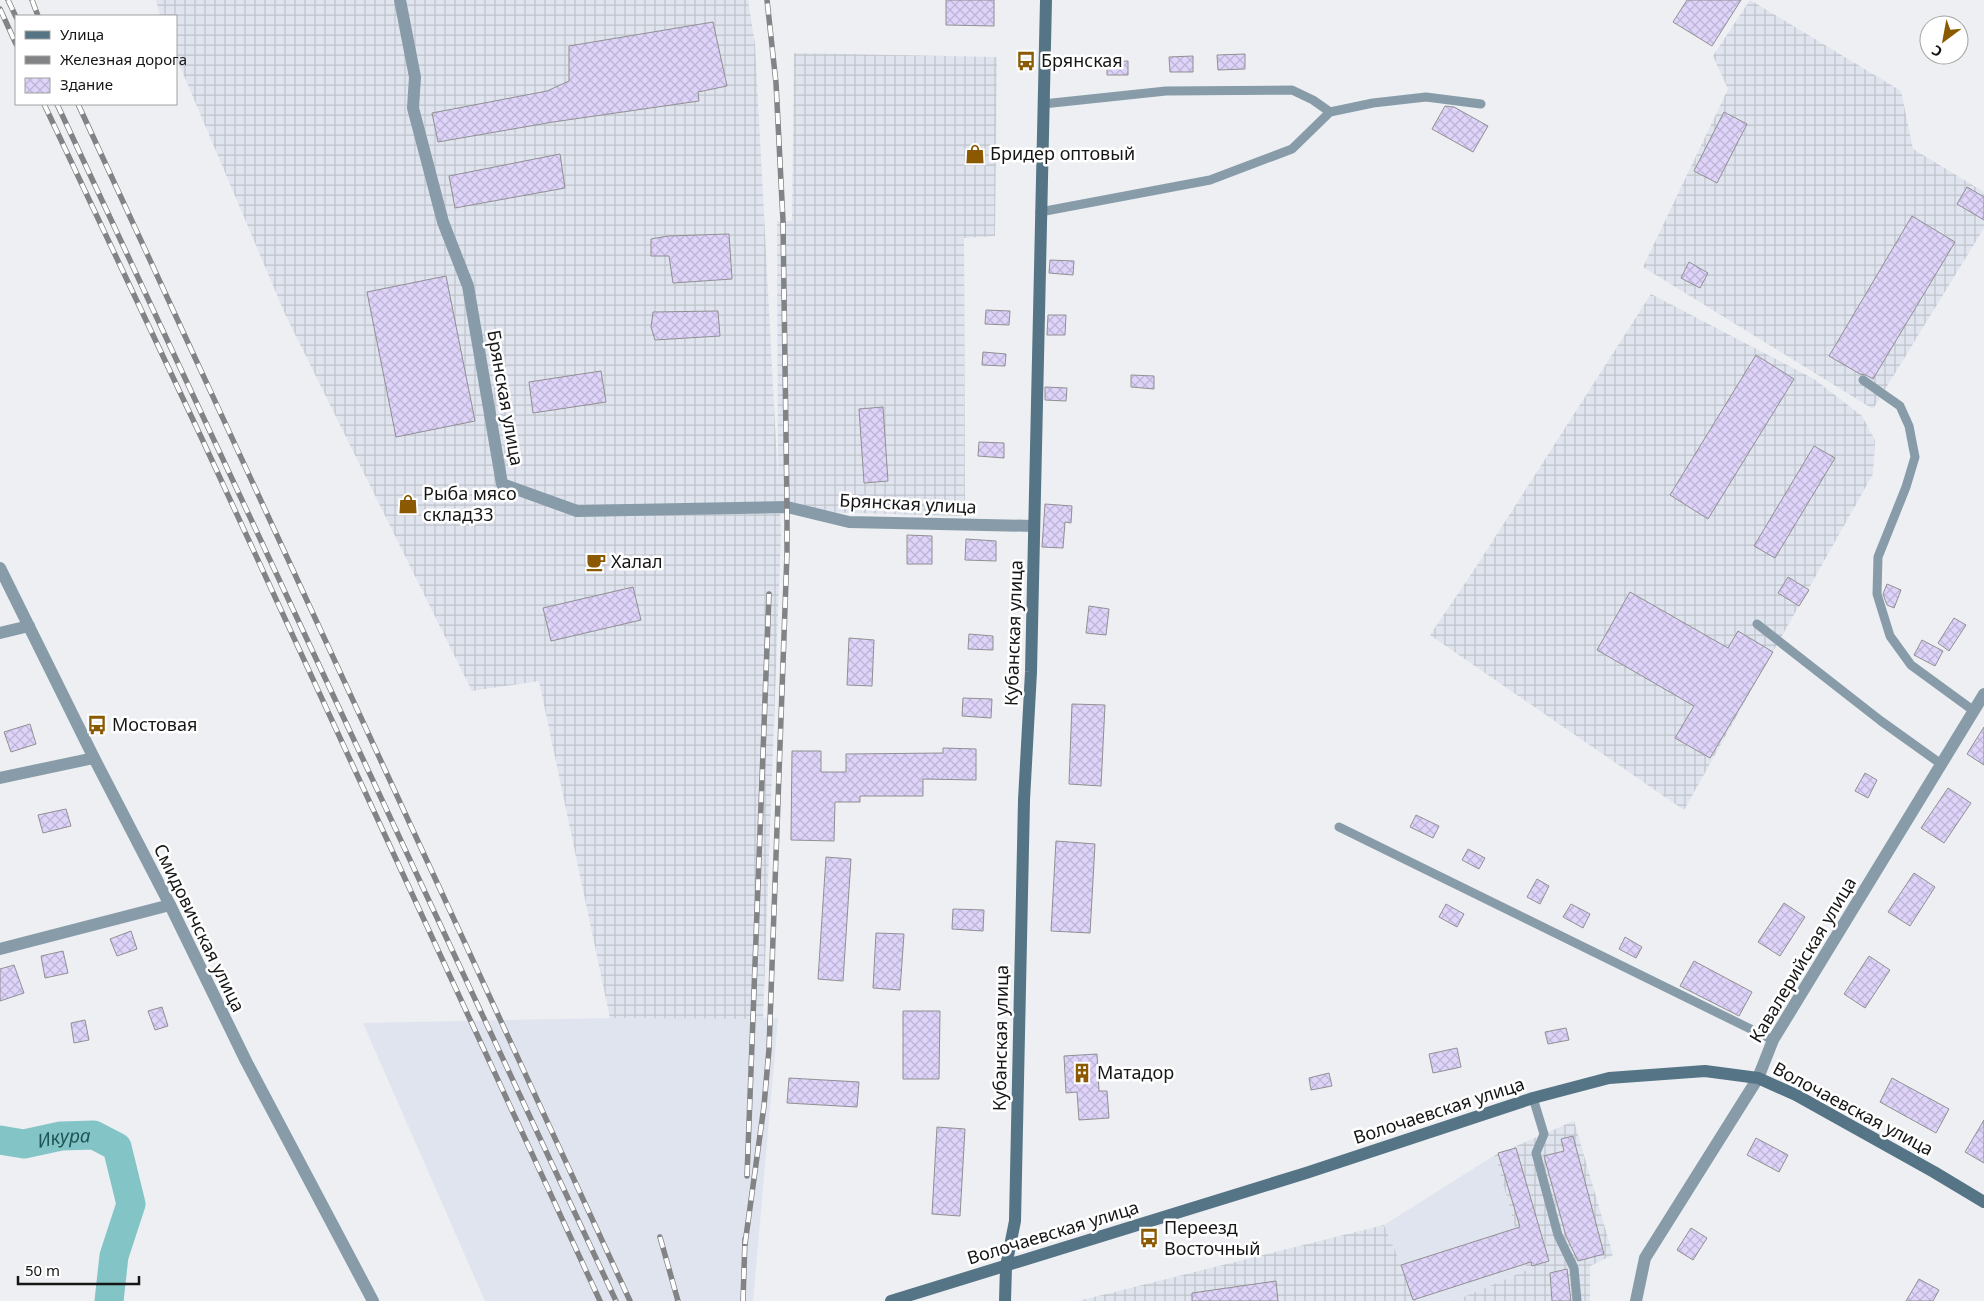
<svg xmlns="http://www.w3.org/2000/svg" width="1984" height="1301" font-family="'Noto Sans',sans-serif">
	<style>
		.built { fill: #dfe4ee }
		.industrial { fill: url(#industrial-grid) }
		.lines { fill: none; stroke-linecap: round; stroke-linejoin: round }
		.river { stroke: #83c4c6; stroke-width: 29 }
		.building { fill: url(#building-cross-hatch); stroke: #919093 }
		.service { stroke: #879ca8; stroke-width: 9 }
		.minor { stroke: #879ca8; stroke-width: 12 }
		.secondary { stroke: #557485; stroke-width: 12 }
		.rail-casing { stroke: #828385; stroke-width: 5.5 }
		.rail { stroke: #fff; stroke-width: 4; stroke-dasharray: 11; stroke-linecap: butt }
		.labels { text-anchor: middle; stroke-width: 5; stroke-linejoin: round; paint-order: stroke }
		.poi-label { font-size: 18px; fill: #161617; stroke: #fff; text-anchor: start }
		.street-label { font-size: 18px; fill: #161617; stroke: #fff }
		.water-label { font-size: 19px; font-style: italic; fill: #1d5557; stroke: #fff }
	</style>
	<defs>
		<pattern id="industrial-grid" width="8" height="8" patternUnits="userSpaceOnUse" patternTransform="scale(1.25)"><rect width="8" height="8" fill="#dfe4ee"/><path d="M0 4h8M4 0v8" fill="none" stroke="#bfc3cb"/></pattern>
		<pattern id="building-cross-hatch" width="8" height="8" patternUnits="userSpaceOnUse" patternTransform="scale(1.25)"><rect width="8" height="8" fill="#ded3f9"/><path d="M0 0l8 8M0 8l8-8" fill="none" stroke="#beb4d5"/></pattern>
	</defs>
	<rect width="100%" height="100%" fill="#edeff2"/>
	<g class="built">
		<polygon points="610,1018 778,1018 753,1301 485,1301 363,1023"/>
		<polygon points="1495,1155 1527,1270 1454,1301 1417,1301 1384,1225"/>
	</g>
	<g class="industrial">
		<polygon points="156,0 748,0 755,44 778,481 777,221 792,221 794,53 997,57 995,236 964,238 965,516 780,511 781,534 763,1019 610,1018 539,681 472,691 286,316 176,57 176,16 160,16"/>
		<polygon points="1750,0 1901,91 1913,149 1984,192 1984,228 1873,409 1643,267 1728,89 1713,56"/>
		<polygon points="1651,294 1814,379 1862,416 1875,440 1873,474 1684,810 1430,635 1474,570"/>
		<polygon points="1574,1121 1613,1255 1590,1266 1590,1301 1454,1301 1527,1270 1495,1155"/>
		<polygon points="1384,1225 1417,1301 1078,1301"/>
	</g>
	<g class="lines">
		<path class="river" id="s1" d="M0 1140 24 1144 61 1136 94 1135 117 1147 131 1204 114 1256 109 1301"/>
	</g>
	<g class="building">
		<polygon points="946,0 994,0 994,26 946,25"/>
		<polygon points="1687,0 1741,0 1712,46 1673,22"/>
		<polygon points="713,22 727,86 698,92 699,101 553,122 438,142 432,113 547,91 569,81 569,46"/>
		<polygon points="1245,54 1245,69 1218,70 1217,55"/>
		<polygon points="1193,56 1193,72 1170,72 1169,57"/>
		<polygon points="1128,61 1128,75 1107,75 1107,62"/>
		<polygon points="1445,106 1454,107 1488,126 1473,152 1432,129"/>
		<polygon points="1724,112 1747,124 1717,183 1694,171"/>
		<polygon points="560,154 565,188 455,208 449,176"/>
		<polygon points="1967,187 1984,197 1984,220 1957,204"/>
		<polygon points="1912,216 1955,242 1873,379 1866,375 1860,374 1829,356"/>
		<polygon points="729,234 732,279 673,283 669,256 651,256 651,239 668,236"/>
		<polygon points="1050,260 1074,261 1073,275 1049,273"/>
		<polygon points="1689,262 1708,273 1700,288 1681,278"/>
		<polygon points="446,276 475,421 396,437 367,292"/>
		<polygon points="986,310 1010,311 1009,325 985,324"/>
		<polygon points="718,311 720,336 655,340 651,327 653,312"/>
		<polygon points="1048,315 1066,315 1065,335 1047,335"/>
		<polygon points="983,352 1006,354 1005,366 982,365"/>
		<polygon points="1756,355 1794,379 1708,519 1670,495"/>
		<polygon points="601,371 606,402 533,413 529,382"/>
		<polygon points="1131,375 1154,376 1154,389 1131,387"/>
		<polygon points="1045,387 1067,388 1066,401 1045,400"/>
		<polygon points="883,407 888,481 864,483 859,409"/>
		<polygon points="979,442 1004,443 1004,458 978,456"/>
		<polygon points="1814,446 1835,458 1775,558 1754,546"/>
		<polygon points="1045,504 1072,506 1071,523 1065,522 1063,548 1042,547"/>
		<polygon points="907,535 932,536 932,564 907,564"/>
		<polygon points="966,539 996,541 996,561 965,560"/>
		<polygon points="1788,577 1809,590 1799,606 1778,593"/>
		<polygon points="1887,584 1901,590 1894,608 1887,605 1883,594"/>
		<polygon points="633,587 641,620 551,641 543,608"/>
		<polygon points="1630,592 1728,648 1738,631 1773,652 1710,758 1675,738 1694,706 1597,650"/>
		<polygon points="1089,606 1109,609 1106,635 1086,633"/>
		<polygon points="1954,618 1966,625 1949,651 1938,643"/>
		<polygon points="969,634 993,636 993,650 968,649"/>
		<polygon points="849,638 874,640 872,686 847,685"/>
		<polygon points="1922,640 1943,651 1935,666 1914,655"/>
		<polygon points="963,698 992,699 991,718 962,716"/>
		<polygon points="1072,704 1105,705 1101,786 1069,784"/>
		<polygon points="30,724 36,744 11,752 4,732"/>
		<polygon points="1984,727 1984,765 1967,754"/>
		<polygon points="943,748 976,749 976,780 923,779 923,796 860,796 860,802 835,802 834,841 791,840 792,751 821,751 821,772 846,772 846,754 943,753"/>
		<polygon points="1865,773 1877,780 1868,798 1855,791"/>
		<polygon points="1948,788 1971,803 1944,843 1921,828"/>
		<polygon points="66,809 71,826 43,833 38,815"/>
		<polygon points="1416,815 1439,826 1433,838 1410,827"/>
		<polygon points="1056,841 1095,844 1090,933 1051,931"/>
		<polygon points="1468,849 1485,858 1479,869 1462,860"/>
		<polygon points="826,857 851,859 843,981 818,979"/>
		<polygon points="1914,873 1935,887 1910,926 1888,912"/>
		<polygon points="1537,879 1549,886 1540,904 1527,897"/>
		<polygon points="1784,903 1805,917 1780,956 1758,942"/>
		<polygon points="1446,904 1464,914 1457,927 1439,917"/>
		<polygon points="1571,904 1590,914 1583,928 1563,917"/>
		<polygon points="953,909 984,910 983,931 952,929"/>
		<polygon points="131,931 137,949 117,956 110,939"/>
		<polygon points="876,933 904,934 900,990 873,988"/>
		<polygon points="1625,937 1642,947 1636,958 1619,949"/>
		<polygon points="63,951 68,973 45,978 41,956"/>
		<polygon points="1869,956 1890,970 1865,1008 1844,994"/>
		<polygon points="1694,961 1752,992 1739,1016 1680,986"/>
		<polygon points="14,965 24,993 0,1001 0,969"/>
		<polygon points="162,1007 168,1026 155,1030 148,1011"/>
		<polygon points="903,1011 940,1011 939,1079 903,1079"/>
		<polygon points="85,1020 89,1040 74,1043 71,1023"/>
		<polygon points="1566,1028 1569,1040 1548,1044 1545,1032"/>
		<polygon points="1457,1048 1461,1067 1433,1073 1429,1054"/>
		<polygon points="1097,1054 1099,1091 1107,1091 1109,1118 1079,1120 1077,1092 1066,1093 1064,1056"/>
		<polygon points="1329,1073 1332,1086 1311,1090 1309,1078"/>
		<polygon points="789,1078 859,1082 857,1107 787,1103"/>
		<polygon points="1892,1078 1949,1109 1936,1133 1880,1102"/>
		<polygon points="1984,1120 1984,1163 1965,1152"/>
		<polygon points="937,1127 965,1129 960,1216 932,1214"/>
		<polygon points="1573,1136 1604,1254 1578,1261 1566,1236 1544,1156 1564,1151 1561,1139"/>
		<polygon points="1756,1138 1788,1155 1779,1172 1747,1155"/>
		<polygon points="1516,1148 1549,1261 1532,1266 1531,1262 1413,1300 1401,1265 1520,1227 1498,1153"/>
		<polygon points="1691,1228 1707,1238 1693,1260 1677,1250"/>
		<polygon points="1567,1269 1571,1301 1552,1301 1550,1273"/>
		<polygon points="1919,1279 1939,1290 1933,1301 1906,1301"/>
		<polygon points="1276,1281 1278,1301 1192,1301 1192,1293"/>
	</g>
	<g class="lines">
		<g class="service">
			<polyline points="1043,104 1166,91 1292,90 1313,100 1330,112"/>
			<polyline points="1040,212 1210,180 1292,149 1330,112 1373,103 1426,97 1481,104"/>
			<polyline points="1863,380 1900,406 1909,426 1915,457 1906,487 1878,557 1877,594 1890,636 1911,665 1974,711"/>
			<polyline points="1757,624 1881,721 1941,764"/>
			<polyline points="1339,827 1773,1040"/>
			<polyline points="1533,1098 1544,1134 1536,1153 1558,1235 1574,1268 1577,1301"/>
		</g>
		<g class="minor">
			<polyline points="400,0 415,77 413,108 443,222 468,286 502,484 577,511 787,507 849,522 1034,526"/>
			<polyline points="0,568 94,758 170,905 246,1061 373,1301"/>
			<polyline points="0,633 29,626"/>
			<polyline points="0,778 94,758"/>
			<polyline points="0,949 170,905"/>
			<polyline points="1636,1301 1645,1258 1758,1078 1773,1040 1984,694"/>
		</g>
		<g class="secondary">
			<polyline points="891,1301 1306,1173 1533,1098 1609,1078 1705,1071 1758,1078 1796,1095 1934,1172 1984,1202"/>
			<polyline points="1005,1301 1006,1266 1015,1221 1024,800 1031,672 1046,0"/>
		</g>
		<defs>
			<g id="rail">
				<polyline points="8,0 16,17"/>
				<polyline points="32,0 38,16"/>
				<polyline points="0,9 16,44"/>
				<polyline points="44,104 203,441 600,1301"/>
				<polyline points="57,104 616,1301"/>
				<polyline points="78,104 630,1301"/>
				<polyline points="747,1176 769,594"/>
				<polyline points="660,1237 678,1301"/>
				<polyline points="745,1244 764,1106 769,1049 787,553 787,507 783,221 776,83 767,0"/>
				<polyline points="743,1301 745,1239"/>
			</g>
		</defs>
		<use href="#rail" class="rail-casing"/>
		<use href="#rail" class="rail"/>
	</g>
	<defs>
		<symbol id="bus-bare" viewBox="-9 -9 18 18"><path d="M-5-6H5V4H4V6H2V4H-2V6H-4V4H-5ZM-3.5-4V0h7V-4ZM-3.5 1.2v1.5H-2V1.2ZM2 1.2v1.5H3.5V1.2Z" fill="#8a5901" stroke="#fff" stroke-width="2.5" paint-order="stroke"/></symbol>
		<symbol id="shop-bare" viewBox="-9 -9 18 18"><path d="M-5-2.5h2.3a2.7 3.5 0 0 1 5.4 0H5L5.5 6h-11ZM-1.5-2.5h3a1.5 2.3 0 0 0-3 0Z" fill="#8a5901" stroke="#fff" stroke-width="2.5" paint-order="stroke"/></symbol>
		<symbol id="cafe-bare" viewBox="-9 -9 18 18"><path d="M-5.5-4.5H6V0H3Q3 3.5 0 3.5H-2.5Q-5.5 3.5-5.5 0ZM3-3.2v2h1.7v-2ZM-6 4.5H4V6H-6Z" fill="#8a5901" stroke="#fff" stroke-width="2.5" paint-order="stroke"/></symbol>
		<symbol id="building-bare" viewBox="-9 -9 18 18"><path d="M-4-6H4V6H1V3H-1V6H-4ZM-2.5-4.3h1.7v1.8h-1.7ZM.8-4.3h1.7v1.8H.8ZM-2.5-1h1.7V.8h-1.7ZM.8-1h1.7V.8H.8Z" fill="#8a5901" stroke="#fff" stroke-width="2.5" paint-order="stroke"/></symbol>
	</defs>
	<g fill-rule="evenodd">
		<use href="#bus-bare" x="1012" y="47" width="28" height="28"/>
		<use href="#shop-bare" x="961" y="140" width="28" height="28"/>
		<use href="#shop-bare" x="394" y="490" width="28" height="28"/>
		<use href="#cafe-bare" x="582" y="548" width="28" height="28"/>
		<use href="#bus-bare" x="83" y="711" width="28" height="28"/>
		<use href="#building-bare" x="1068" y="1059" width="28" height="28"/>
		<use href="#bus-bare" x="1135" y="1224" width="28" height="28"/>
	</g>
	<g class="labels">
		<g class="poi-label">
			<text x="1041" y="67">Брянская</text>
			<text x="990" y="160">Бридер оптовый</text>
			<text x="423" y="500">Рыба мясо<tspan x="423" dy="21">склад33</tspan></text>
			<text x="611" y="568">Халал</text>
			<text x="112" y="731">Мостовая</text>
			<text x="1097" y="1079">Матадор</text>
			<text x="1164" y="1234">Переезд<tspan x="1164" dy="21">Восточный</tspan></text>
		</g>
		<g class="street-label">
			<text transform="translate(505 398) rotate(80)" y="6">Брянская улица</text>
			<text transform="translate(908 504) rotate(3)" y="6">Брянская улица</text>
			<text transform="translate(1014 633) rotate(-88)" y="6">Кубанская улица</text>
			<text transform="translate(199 928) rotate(64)" y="6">Смидовичская улица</text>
			<text transform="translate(1803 960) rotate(-59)" y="6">Кавалерийская улица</text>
			<text transform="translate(1001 1038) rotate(-89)" y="6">Кубанская улица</text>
			<text transform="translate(1853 1109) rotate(28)" y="6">Волочаевская улица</text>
			<text transform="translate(1439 1111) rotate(-18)" y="6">Волочаевская улица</text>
			<text transform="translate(1053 1233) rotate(-17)" y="6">Волочаевская улица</text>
		</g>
		<g class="water-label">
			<text dy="7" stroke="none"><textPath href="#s1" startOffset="65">Икура</textPath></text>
		</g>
	</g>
	<rect x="15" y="15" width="162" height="90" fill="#ffffff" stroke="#a2a2a2"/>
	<rect x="25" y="31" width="25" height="8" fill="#557485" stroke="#a2a2a2"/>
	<text x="60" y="40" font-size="15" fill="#161617">Улица</text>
	<rect x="25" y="56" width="25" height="8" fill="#828385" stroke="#a2a2a2"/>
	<text x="60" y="65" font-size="15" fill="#161617">Железная дорога</text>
	<rect x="25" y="78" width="25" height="15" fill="url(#building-cross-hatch)" stroke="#a2a2a2"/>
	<text x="60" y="90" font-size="15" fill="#161617">Здание</text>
	<g transform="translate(1944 40) rotate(212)"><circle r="24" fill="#ffffff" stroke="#a2a2a2"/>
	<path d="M0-4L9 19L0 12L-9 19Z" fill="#8a5901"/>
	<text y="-8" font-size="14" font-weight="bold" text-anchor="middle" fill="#161617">С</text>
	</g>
	<path d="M18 1276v8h121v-8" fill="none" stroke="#161617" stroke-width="2.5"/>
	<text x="25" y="1276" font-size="15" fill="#161617" stroke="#ffffff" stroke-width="4" paint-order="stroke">50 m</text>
</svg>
